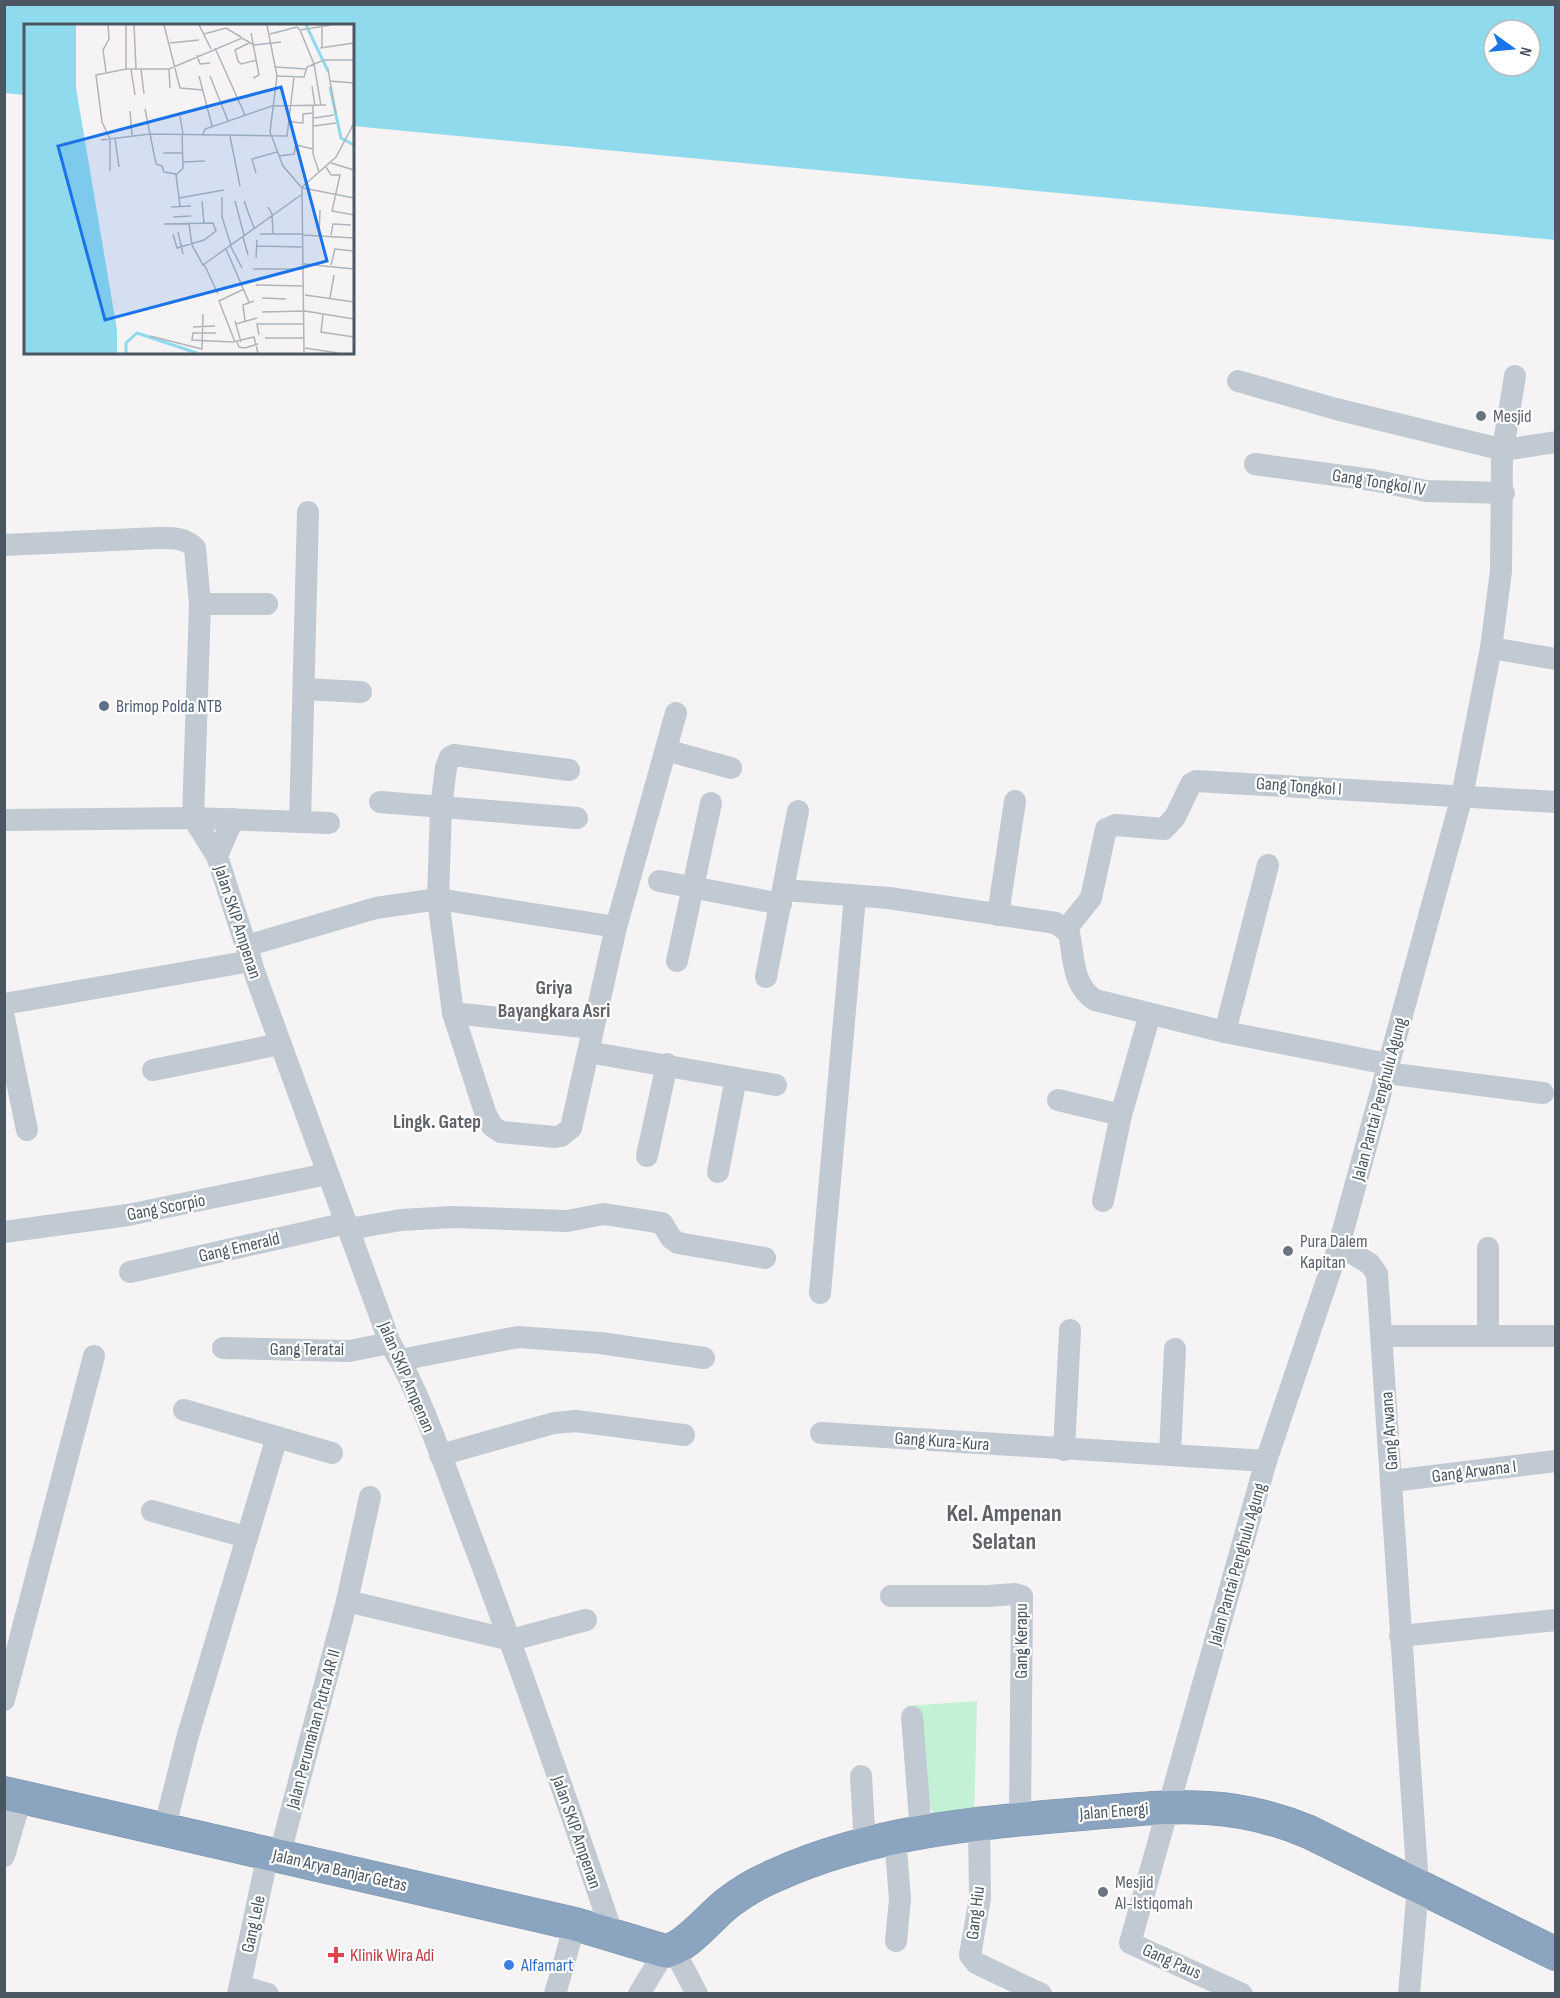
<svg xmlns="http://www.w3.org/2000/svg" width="1560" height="1998" font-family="'Sofia Sans Condensed',sans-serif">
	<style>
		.green { fill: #c3f1d5 }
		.water { fill: #90daee; fill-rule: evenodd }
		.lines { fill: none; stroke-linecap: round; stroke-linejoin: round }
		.highway-casing { stroke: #7690ad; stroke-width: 34 }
		.minor { stroke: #c1cad2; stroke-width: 22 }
		.highway { stroke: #8ba5c1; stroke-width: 33 }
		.worship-dot { fill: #6b7280; stroke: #fff; stroke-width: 2 }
		.service-dot { fill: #5c6f8a; stroke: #fff; stroke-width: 2 }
		.health-dot { fill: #e0444e; stroke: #fff; stroke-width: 2 }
		.shop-dot { fill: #3f7fe0; stroke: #fff; stroke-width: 2 }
		.labels { text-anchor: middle; stroke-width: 4.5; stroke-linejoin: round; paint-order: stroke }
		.worship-label { font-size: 18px; fill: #5b616d; stroke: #fff; text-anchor: start }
		.street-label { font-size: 18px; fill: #4a5661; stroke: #fff }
		.service-label { font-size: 18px; fill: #4e5e75; stroke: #fff; text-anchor: start }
		.health-label { font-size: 18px; fill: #be3a42; stroke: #fff; text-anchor: start }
		.shop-label { font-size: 18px; fill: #366cbe; stroke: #fff; text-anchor: start }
		.neighbourhood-label { font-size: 20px; font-weight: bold; fill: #5f6368; stroke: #fff }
		.district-label { font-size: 24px; font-weight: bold; fill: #5f6368; stroke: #fff }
		.inset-river { fill: none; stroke: #90daee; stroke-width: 3 }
		.inset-road { fill: none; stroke: #b1b4b9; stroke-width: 1.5 }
		.view { fill: #1a73e8; fill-opacity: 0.15; stroke: #1a73e8; stroke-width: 3 }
		.inset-edge { fill: none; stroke: #4a5661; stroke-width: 3 }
	</style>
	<rect width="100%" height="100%" fill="#f5f3f3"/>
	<polygon class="green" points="977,1701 974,1822 936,1823 917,1767 906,1706"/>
	<path class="water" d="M4 5H1555V240L353 126 352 26H26L25 95 5 93ZM1494 30H1530V66H1494Z"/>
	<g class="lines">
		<defs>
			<path id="highway" d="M4 1793 575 1924 665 1951C686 1949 711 1915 729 1902 743 1891 759 1882 776 1875 870 1832 980 1822 1081 1814 1123 1811 1166 1805 1208 1808 1242 1810 1278 1819 1309 1832L1556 1954"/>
		</defs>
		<use href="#highway" class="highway-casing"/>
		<g class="minor">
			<polyline points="1238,381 1336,409 1504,450 1556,442"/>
			<polyline points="1255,464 1372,480 1426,491 1504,493"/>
			<path d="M4 545 158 538C171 538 185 537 195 548L200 604 193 818 217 856"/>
			<polyline points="200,604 267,604"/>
			<polyline points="1491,648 1556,659"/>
			<polyline points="304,689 361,692"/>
			<polyline points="666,750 731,768"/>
			<polyline points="569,770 454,755 450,757 446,767 441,808 438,899 453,1013 485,1112 492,1126 501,1132 555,1137 561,1136 571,1128 616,927 676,713"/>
			<polyline points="380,802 577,818"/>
			<path d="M233 819 217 856 255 974 390 1343C423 1398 445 1468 468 1528 519 1662 566 1799 613 1935"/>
			<polyline points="4,820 193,818 329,823"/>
			<polyline points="300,822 308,512"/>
			<polyline points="659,881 781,904"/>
			<path d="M784 890 889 898 1056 923 1069 933C1074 956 1072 986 1095 1000L1225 1032 1388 1064"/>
			<polyline points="998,915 1015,801"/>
			<polyline points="1067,928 1091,898 1106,829 1116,825 1164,829 1175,817 1191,784 1196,781 1556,802"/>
			<polyline points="246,946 376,908 438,899 616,927"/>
			<polyline points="677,961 711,803"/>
			<polyline points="766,977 798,811"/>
			<polyline points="4,1004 251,961"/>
			<polyline points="453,1013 592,1028"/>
			<polyline points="4,1018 27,1130"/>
			<polyline points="1225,1032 1268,865"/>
			<polyline points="588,1052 776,1085"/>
			<polyline points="153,1070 280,1044"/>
			<polyline points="1386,1073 1543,1093"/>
			<polyline points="1058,1100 1121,1115"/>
			<polyline points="647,1156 667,1064"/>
			<polyline points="718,1172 736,1078"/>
			<polyline points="1103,1201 1121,1115 1150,1014"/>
			<polyline points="349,1229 401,1220 453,1217 567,1221 604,1214 662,1223 671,1238 678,1243 765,1258"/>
			<polyline points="4,1232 128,1215 327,1174"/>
			<polyline points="1339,1245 1370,1264 1377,1274 1418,1886 1409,1994"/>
			<polyline points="1488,1248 1488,1335"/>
			<polyline points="130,1272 347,1223"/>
			<polyline points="820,1293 855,897"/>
			<polyline points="1382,1336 1556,1336"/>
			<polyline points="223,1348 349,1351 390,1343"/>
			<polyline points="400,1360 518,1337 600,1343 704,1358"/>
			<polyline points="184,1410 332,1453"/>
			<polyline points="821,1433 1266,1461"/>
			<polyline points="1064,1450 1070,1330"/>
			<polyline points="1170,1453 1175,1349"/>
			<polyline points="440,1455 554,1423 576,1421 684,1435"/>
			<polyline points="1392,1481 1556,1461"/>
			<polyline points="152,1511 246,1537"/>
			<polyline points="891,1596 988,1596 1015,1594 1022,1596 1020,1818"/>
			<polyline points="347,1601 511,1640 586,1620"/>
			<polyline points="1400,1636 1556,1620"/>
			<polyline points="4,1700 94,1356"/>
			<polyline points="912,1717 921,1832"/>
			<polyline points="861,1776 865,1846"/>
			<polyline points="979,1823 980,1898 970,1955 976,1963 1041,1994"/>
			<polyline points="164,1830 188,1735 277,1437"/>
			<polyline points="895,1837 900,1899 896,1941"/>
			<polyline points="4,1856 21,1798"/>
			<polyline points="279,1857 347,1601 370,1497"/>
			<polyline points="674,1950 697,1994"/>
			<polyline points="240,1986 268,1994"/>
			<polyline points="238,1994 268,1854"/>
			<polyline points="555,1994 575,1924"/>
			<polyline points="639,1994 665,1951"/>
			<polyline points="1242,1994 1130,1943 1266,1461 1339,1245 1462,796 1491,648 1501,571 1502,455 1515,376"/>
		</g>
		<use href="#highway" class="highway"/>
	</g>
	<g class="worship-dot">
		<circle cx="1481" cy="416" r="6"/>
		<circle cx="1288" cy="1251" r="6"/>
		<circle cx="1103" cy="1892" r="6"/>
	</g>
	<circle class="service-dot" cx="104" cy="706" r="6"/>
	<path class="health-dot" d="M333 1946h6v6h6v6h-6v6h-6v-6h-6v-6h6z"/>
	<circle class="shop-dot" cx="509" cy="1965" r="6"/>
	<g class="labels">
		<g class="worship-label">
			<text x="1493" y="422">Mesjid</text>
			<text x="1300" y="1247">Pura Dalem<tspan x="1300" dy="21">Kapitan</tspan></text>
			<text x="1115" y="1888">Mesjid<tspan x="1115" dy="21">Al-Istiqomah</tspan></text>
		</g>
		<g class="street-label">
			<text transform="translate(1379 482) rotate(9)" y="6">Gang Tongkol IV</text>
			<text transform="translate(1299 786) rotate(4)" y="6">Gang Tongkol I</text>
			<text transform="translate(238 922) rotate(72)" y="6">Jalan SKIP Ampenan</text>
			<text transform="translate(1379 1099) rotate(-75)" y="6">Jalan Pantai Penghulu Agung</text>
			<text transform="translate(166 1207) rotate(-11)" y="6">Gang Scorpio</text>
			<text transform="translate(239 1247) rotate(-13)" y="6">Gang Emerald</text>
			<text x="307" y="1355">Gang Teratai</text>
			<text transform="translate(407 1377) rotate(67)" y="6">Jalan SKIP Ampenan</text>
			<text transform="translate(1389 1431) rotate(-94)" y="6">Gang Arwana</text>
			<text transform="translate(942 1441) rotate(4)" y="6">Gang Kura-Kura</text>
			<text transform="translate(1474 1471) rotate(-7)" y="6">Gang Arwana I</text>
			<text transform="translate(1237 1564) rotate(-74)" y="6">Jalan Pantai Penghulu Agung</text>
			<text transform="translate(1021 1641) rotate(-90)" y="6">Gang Kerapu</text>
			<text transform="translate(313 1729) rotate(-75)" y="6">Jalan Perumahan Putra AR II</text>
			<text transform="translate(1114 1811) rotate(-4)" y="6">Jalan Energi</text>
			<text transform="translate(577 1832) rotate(71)" y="6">Jalan SKIP Ampenan</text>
			<text transform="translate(340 1870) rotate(13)" y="6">Jalan Arya Banjar Getas</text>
			<text transform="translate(975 1913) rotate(-83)" y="6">Gang Hiu</text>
			<text transform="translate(253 1924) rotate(-78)" y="6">Gang Lele</text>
			<text transform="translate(1172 1961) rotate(24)" y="6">Gang Paus</text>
		</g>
		<g class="service-label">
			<text x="116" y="712">Brimop Polda NTB</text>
		</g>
		<g class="health-label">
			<text x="350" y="1961">Klinik Wira Adi</text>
		</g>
		<g class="shop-label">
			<text x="521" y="1971">Alfamart</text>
		</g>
		<g class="neighbourhood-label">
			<text x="554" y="994">Griya<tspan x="554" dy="23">Bayangkara Asri</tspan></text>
			<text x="437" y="1128">Lingk. Gatep</text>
		</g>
		<g class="district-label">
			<text x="1004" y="1521">Kel. Ampenan<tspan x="1004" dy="28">Selatan</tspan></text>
		</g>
	</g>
	<g transform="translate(24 24)">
		<rect width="330" height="330" fill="#f5f3f3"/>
		<path d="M0 1H52V64L93 306V329H0Z" fill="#90daee"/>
		<path class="inset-river" d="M282 1 304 47M306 63 317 114 330 121M102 329V319L113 309 173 329"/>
		<path class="inset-road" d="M110 1 112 45M140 1 156 64 179 66M175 1 187 25M243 1 253 52 246 108 259 142 278 164 280 329M298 2V23M276 6 290 40 297 82M227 9 235 51 229 54M180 10 202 4 217 13M246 10 273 3 276 6 307 1M146 19 175 16M225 19 211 26 214 37 217 40 233 36M191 24 221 91M296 24 330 19M173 31 176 40 186 39M252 43 282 45M102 45V1M107 45 111 71M117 45 120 70M145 45 146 64M304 45 306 57 330 59M82 48 79 26 85 15 84 1M175 52 188 102M186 52 204 97M253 52 280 53 283 43 300 36H330M306 57 312 90M288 62 291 82M289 82V130L295 148M121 85 132 140 138 142 140 148 152 150M106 87 108 111M156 92 159 110M290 94 310 91M266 98 279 99V90L289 89M290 102 312 99M179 110 181 105 248 82 302 81M206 112 216 162M91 114 95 143M77 116 126 110 263 112 270 53M139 129H159M255 132 270 130 272 121 289 125M159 138 181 137M307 139 330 146M302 143 307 151H316L308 187 330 191M86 147V115L78 98 72 51 102 45H145L218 14 230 21 257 18M232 149 228 135 253 128M278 163 312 133 330 99M279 164 330 174M198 173V193L207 221M155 174 200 166M178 177 180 199M211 177 220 211M220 177 230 204M156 182 152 151 159 144 158 110M147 183 167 182M244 183 248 190 249 210M149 193 167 192M140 200 189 199 192 207 180 216 153 224 149 210M165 200 168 221 179 241 277 171M154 208 159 230M236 210H278M295 210 296 186M279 211 330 214M307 211 309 200 327 201M219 213 224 231M206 221 218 244M232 222 279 223M202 225 225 278M232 234 233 216M180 240 194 270M280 240 330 245M307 241 311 225 330 227M229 245H279M232 261 280 262M281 271 330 278M238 274 262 275M306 274 310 251M238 288 281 287 330 295M299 291 297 308 330 313M211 297 217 318M221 297 219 281 230 277M212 300 233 294M169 303 191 302M192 309H169L168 316 209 318 230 313 234 329M235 311 233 300H280M126 312 178 325 179 290M241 314H280M211 318 195 277 220 265M213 318 215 323 221 324 234 320M281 324 314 329"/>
		<path class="view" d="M257 63 303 237 81 296 34 122Z"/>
		<rect width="330" height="330" class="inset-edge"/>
	</g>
	<rect width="1560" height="1998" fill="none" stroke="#4a5661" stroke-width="12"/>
	<g transform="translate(1512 48) rotate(105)"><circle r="28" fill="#ffffff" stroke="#b7bbc0" stroke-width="1.5"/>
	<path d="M0-4.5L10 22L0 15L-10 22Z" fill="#1a73e8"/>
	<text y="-9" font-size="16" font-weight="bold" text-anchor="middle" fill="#4a5661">N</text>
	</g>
</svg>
